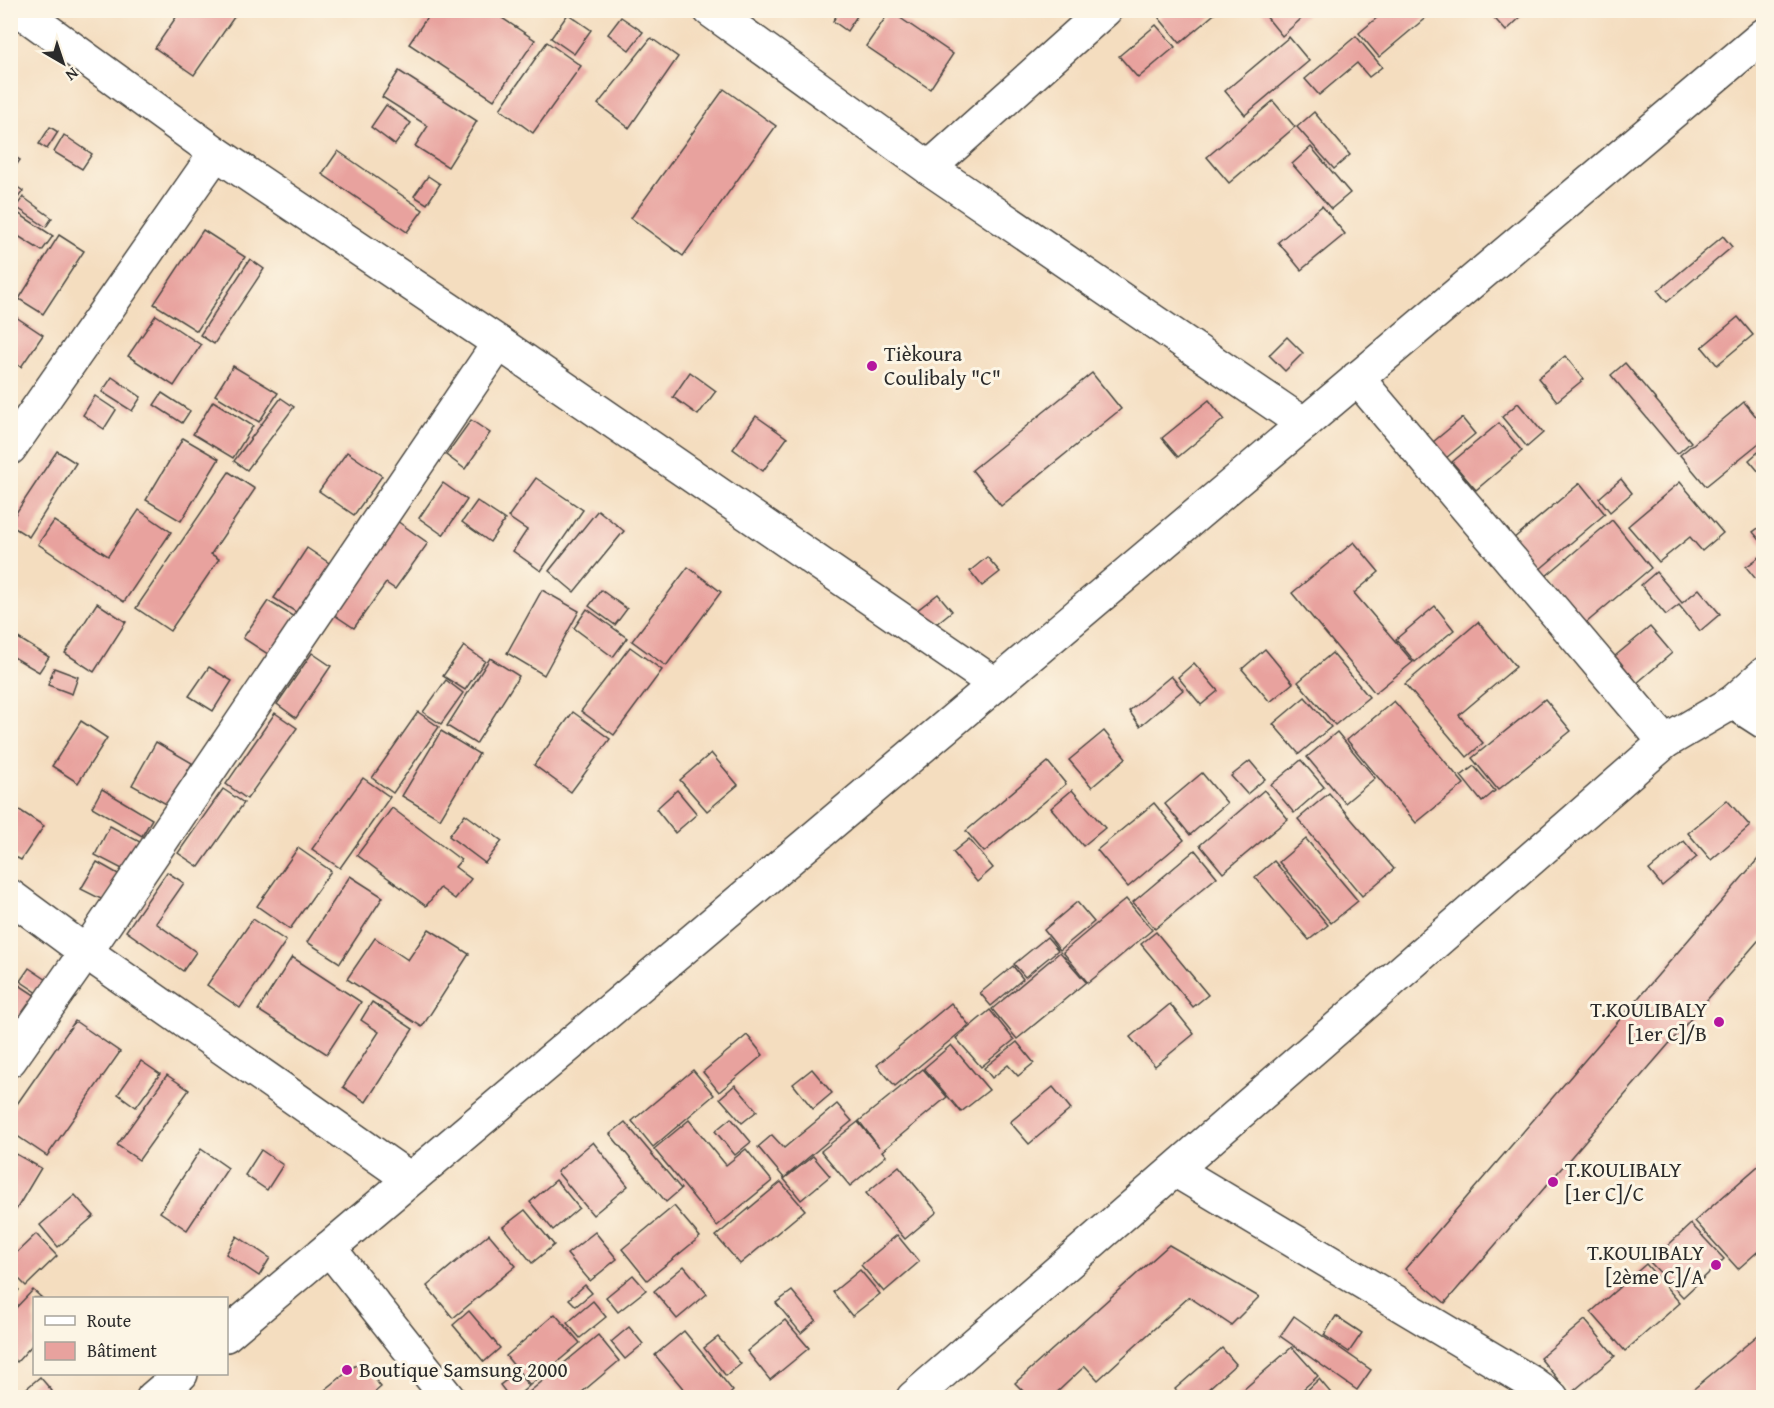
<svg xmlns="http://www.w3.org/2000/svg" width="1774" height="1408" font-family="'Gentium Book Plus',serif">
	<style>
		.building { fill: #e8a29e }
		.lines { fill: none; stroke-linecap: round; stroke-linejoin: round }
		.minor-casing { stroke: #494641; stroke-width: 36 }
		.tertiary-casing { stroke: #494641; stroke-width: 36 }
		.minor { stroke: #fff; stroke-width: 33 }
		.tertiary { stroke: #fff; stroke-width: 33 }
		.poi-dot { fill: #b5179e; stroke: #fcf5e5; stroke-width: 2 }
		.labels { text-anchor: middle; stroke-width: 6; stroke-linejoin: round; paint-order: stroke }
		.poi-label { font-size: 21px; fill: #2b2b2b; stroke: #fcf5e5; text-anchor: start }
	</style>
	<rect width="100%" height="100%" fill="#fcf5e5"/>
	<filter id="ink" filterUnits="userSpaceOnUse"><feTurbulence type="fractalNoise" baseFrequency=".0167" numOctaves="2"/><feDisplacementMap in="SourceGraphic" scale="12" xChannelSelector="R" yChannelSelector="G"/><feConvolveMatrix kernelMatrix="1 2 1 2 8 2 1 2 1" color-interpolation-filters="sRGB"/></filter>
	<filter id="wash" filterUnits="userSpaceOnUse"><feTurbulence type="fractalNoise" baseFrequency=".008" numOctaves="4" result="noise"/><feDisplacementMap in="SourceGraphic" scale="24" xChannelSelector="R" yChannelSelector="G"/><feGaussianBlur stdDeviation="1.35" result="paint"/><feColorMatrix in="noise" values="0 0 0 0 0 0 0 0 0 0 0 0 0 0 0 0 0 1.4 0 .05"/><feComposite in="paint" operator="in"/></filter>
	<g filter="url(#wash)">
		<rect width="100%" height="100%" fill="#f4ddbf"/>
		<g id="blocks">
			<g class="building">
				<polygon points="181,10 239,10 194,75 155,48"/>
				<polygon points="432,10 490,10 535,40 494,100 409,44"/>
				<polygon points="840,10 848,10 857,16 847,31 833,21"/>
				<polygon points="1168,10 1219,10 1180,43 1159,18"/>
				<polygon points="1261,10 1311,10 1282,36"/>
				<polygon points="1386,10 1425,10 1429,15 1379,57 1359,33"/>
				<polygon points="1487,10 1528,10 1506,31"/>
				<polygon points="890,11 953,54 930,89 866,46"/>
				<polygon points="568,14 591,30 574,54 551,38"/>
				<polygon points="621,17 643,32 629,50 608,34"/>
				<polygon points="1156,25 1175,47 1138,78 1119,56"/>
				<polygon points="1356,36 1382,67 1369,77 1357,63 1319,95 1305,79"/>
				<polygon points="1289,37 1309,61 1245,115 1225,91"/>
				<polygon points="651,38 678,57 629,128 598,104"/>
				<polygon points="547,42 581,66 533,133 500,109"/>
				<polygon points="399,71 477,121 448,167 415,146 428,126 382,97"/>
				<polygon points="724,89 776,126 683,256 631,218"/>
				<polygon points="1273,101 1295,127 1229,183 1207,157"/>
				<polygon points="386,105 411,123 395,145 371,127"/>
				<polygon points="1314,112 1350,155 1334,169 1297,127"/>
				<polygon points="50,127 58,132 47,149 39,144"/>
				<polygon points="64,135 92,154 82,169 54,152"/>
				<polygon points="1311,147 1350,193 1331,209 1292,164"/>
				<polygon points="338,151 423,210 407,232 322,174"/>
				<polygon points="10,154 20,160 10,174"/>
				<polygon points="428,176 440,184 427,204 414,196"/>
				<polygon points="13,184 23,191 14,203 10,200 10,188"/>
				<polygon points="23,197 52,218 46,227 16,207"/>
				<polygon points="1322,206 1345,234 1301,270 1278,242"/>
				<polygon points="10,208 53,236 42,251 10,231"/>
				<polygon points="203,230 245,257 197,331 154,304"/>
				<polygon points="59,235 84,251 43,314 19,299"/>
				<polygon points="1723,236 1732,247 1667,302 1658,291"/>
				<polygon points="250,259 264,269 214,344 200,335"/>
				<polygon points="10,313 43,335 21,367 10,360"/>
				<polygon points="156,315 201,345 174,386 128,356"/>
				<polygon points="1738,317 1753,335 1717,365 1702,347"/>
				<polygon points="1287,337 1303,353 1285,371 1269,355"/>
				<polygon points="1565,356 1584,379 1557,401 1538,378"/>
				<polygon points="1625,363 1691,442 1677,454 1611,375"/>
				<polygon points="233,366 278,393 259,422 215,395"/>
				<polygon points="690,372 716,391 698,415 673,397"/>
				<polygon points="1092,373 1121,409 1001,506 972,470"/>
				<polygon points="112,377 141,397 132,411 102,392"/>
				<polygon points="162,393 190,411 182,423 154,405"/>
				<polygon points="95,396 116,410 104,429 83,415"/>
				<polygon points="281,398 294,407 247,470 234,461"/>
				<polygon points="1209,400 1224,419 1178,457 1162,438"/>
				<polygon points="213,401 253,426 233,458 193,434"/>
				<polygon points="1744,402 1764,426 1764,439 1706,486 1680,455"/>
				<polygon points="1518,403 1543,433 1527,447 1502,417"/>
				<polygon points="756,416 787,438 763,471 733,449"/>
				<polygon points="1462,418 1475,434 1446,458 1433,442"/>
				<polygon points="471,420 490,433 465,469 446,455"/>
				<polygon points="1499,423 1522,451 1476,490 1452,462"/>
				<polygon points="183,438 219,459 181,521 146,500"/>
				<polygon points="1764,447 1764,478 1749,460"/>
				<polygon points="57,451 76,463 29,537 10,525 10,522"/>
				<polygon points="347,452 382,476 354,515 319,491"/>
				<polygon points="229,472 255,489 211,554 219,559 170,631 136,608"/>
				<polygon points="536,478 583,510 541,571 513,551 527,530 508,517"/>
				<polygon points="1621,479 1632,493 1610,512 1599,498"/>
				<polygon points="1680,482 1723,533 1702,551 1690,537 1659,562 1628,526"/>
				<polygon points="443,483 467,500 443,535 419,518"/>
				<polygon points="1580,483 1605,514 1539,570 1513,539"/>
				<polygon points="477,501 505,520 490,542 462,522"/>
				<polygon points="139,510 171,532 124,602 38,544 54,521 108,556"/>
				<polygon points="598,510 624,531 574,592 549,571"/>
				<polygon points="1612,520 1651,568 1586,623 1546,576"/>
				<polygon points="397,521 428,543 395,589 386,583 354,628 333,614"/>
				<polygon points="1764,524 1764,545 1753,532"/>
				<polygon points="1354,542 1379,572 1354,593 1413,662 1375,693 1292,593"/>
				<polygon points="307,548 338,569 305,618 274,598"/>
				<polygon points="1761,556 1764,559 1764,578 1759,583 1746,567"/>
				<polygon points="987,557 1000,572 982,586 970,571"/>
				<polygon points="688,567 721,592 666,666 632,641"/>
				<polygon points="1656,572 1682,603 1699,589 1720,614 1700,631 1679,605 1666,615 1641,585"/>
				<polygon points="542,590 579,611 544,675 507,653"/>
				<polygon points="601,590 627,609 615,625 589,606"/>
				<polygon points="938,594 952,611 925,633 911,615"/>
				<polygon points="268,601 299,620 274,658 243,638"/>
				<polygon points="97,603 126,622 94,672 65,653"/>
				<polygon points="1435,606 1454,630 1415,662 1396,639"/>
				<polygon points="587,609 627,638 613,657 574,628"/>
				<polygon points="1478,622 1516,667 1459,715 1483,743 1467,757 1405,684"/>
				<polygon points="1650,627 1672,653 1637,683 1615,656"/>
				<polygon points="10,633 49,657 39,672 10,655"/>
				<polygon points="464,646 485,661 465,690 443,676"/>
				<polygon points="630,647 662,670 614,735 581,711"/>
				<polygon points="1265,649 1293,683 1270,702 1242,669"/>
				<polygon points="312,653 331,666 296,718 277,704"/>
				<polygon points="1332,653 1369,697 1335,725 1298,682"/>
				<polygon points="490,658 519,676 476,744 447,726"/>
				<polygon points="1194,663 1218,691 1201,705 1178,677"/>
				<polygon points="209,667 232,681 213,711 189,696"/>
				<polygon points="54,668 78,677 72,694 48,685"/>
				<polygon points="1171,676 1183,690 1140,726 1129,711"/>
				<polygon points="446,680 463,693 441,724 423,712"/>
				<polygon points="1305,697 1331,727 1299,754 1273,724"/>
				<polygon points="1545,699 1571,731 1498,790 1472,758"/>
				<polygon points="1394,701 1464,784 1416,823 1347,740"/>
				<polygon points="418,712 439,727 393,793 372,778"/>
				<polygon points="573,712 610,739 571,792 534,765"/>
				<polygon points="275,713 297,728 247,799 226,784"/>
				<polygon points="81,721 107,738 78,783 52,766"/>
				<polygon points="441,731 479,754 440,819 402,796"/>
				<polygon points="1104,731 1126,758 1092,787 1069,760"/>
				<polygon points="1337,732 1375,778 1345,803 1307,757"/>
				<polygon points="156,742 192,763 168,805 132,785"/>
				<polygon points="711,753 738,785 707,811 680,780"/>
				<polygon points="1301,760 1324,787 1294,813 1271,785"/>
				<polygon points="1250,761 1265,779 1247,794 1231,776"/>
				<polygon points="1048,762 1066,784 984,852 966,831"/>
				<polygon points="1474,766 1495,791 1482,802 1461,776"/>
				<polygon points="1202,773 1227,803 1190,835 1165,804"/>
				<polygon points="363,778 390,797 340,868 312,849"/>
				<polygon points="102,789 152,819 142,836 92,807"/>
				<polygon points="223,789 244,803 199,867 178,853"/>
				<polygon points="677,790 697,814 675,833 656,809"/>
				<polygon points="1072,790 1105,828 1083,846 1051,808"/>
				<polygon points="1264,790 1288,819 1223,873 1200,845"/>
				<polygon points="1329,793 1394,869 1362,896 1298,819"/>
				<polygon points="1727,800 1750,826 1711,860 1688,833"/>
				<polygon points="1154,803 1184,840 1128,887 1097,850"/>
				<polygon points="10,804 44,826 21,860 10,854"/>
				<polygon points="392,808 461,860 455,867 471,879 455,899 440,888 426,906 357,855"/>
				<polygon points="465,814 502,841 485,863 449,836"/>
				<polygon points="110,826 140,842 126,871 95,855"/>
				<polygon points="969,839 993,868 977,882 953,852"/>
				<polygon points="1306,839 1358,901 1331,923 1279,862"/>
				<polygon points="1684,841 1697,857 1662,886 1649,870"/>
				<polygon points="298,848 331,871 290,929 257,906"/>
				<polygon points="1195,850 1217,877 1155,929 1133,902"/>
				<polygon points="1764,852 1764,934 1445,1303 1405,1269"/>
				<polygon points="1274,861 1328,925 1309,940 1255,877"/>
				<polygon points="97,862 120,875 105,901 81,889"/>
				<polygon points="167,872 184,883 156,923 196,952 183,971 126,931"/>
				<polygon points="350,876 383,897 340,963 307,942"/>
				<polygon points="1126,899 1152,930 1088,983 1063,952"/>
				<polygon points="1077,902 1094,922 1060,950 1044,930"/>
				<polygon points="253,919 286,941 240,1008 207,985"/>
				<polygon points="429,929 469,954 422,1027 347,979 375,938 408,960"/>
				<polygon points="1156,932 1208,995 1193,1007 1141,944"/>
				<polygon points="1047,937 1058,950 1025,977 1014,964"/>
				<polygon points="1060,952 1086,982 1017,1039 992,1009"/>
				<polygon points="292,957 361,1002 327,1054 258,1010"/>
				<polygon points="1013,966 1023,979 991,1006 980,993"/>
				<polygon points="29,968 47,980 38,993 20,981"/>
				<polygon points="10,979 36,996 15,1028 10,1026"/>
				<polygon points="372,1002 413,1029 366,1102 343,1087 379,1032 361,1020"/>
				<polygon points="951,1003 969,1025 895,1086 877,1065"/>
				<polygon points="1170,1004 1194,1034 1155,1066 1130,1037"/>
				<polygon points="990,1010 1014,1040 981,1067 956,1038"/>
				<polygon points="75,1021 120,1052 47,1156 10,1131 10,1114"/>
				<polygon points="747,1035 763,1055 719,1092 703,1072"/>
				<polygon points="1017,1042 1034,1063 1018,1076 1008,1065 992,1078 984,1068"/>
				<polygon points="951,1045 989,1090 961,1112 924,1068"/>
				<polygon points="141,1061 160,1074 136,1107 118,1094"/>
				<polygon points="812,1069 832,1093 813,1109 793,1084"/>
				<polygon points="923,1069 947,1097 882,1151 886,1156 850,1186 821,1151 858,1122 879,1147 859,1121"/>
				<polygon points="693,1070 714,1095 653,1147 632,1121"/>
				<polygon points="167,1075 189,1090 139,1160 117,1145"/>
				<polygon points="735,1085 757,1111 742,1123 720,1098"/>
				<polygon points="1053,1087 1071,1109 1029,1144 1010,1122"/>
				<polygon points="837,1104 852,1121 784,1178 758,1147 772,1135 784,1148"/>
				<polygon points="731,1118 751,1142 735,1155 715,1131"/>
				<polygon points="689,1120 726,1165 746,1149 772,1181 717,1226 654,1149"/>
				<polygon points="625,1122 681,1189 666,1202 610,1134"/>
				<polygon points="593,1142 628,1186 593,1215 557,1172"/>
				<polygon points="201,1149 228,1168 187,1230 160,1212"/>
				<polygon points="261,1150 283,1165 267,1190 245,1175"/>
				<polygon points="16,1154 41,1168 16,1210 10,1207 10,1162"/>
				<polygon points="813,1156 830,1176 801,1200 784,1179"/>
				<polygon points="1764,1161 1764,1246 1738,1269 1695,1221"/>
				<polygon points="899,1166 937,1212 905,1239 866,1193"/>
				<polygon points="556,1180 579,1208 553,1230 530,1202"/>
				<polygon points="781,1182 805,1210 740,1264 716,1236"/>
				<polygon points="75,1195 94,1216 58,1247 40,1225"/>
				<polygon points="674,1206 700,1237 647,1280 622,1249"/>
				<polygon points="525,1210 554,1245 532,1263 503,1227"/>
				<polygon points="1691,1224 1724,1259 1683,1297 1650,1262"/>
				<polygon points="595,1232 617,1259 590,1281 567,1254"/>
				<polygon points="36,1234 57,1256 26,1286 10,1270 10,1259"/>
				<polygon points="489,1234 516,1266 453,1318 427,1286"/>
				<polygon points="897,1235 919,1262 884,1292 861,1265"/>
				<polygon points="237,1236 270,1258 259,1276 226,1254"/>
				<polygon points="1169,1245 1259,1297 1231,1325 1189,1297 1098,1380 1085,1366 1051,1398 1030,1398 1015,1383"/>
				<polygon points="1646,1264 1680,1303 1625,1351 1591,1312"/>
				<polygon points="684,1266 707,1294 677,1319 654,1291"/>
				<polygon points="860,1270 880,1294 852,1316 833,1292"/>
				<polygon points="633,1275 646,1290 618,1312 606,1297"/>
				<polygon points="10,1284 19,1290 10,1301"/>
				<polygon points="585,1285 592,1293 576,1306 569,1299"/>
				<polygon points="33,1290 42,1298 34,1298 34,1343 17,1362 10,1356 10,1314"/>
				<polygon points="792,1291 816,1320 801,1333 776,1303"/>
				<polygon points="593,1301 606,1317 580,1338 567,1323"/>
				<polygon points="469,1311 500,1348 484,1362 453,1325"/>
				<polygon points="555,1314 580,1343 530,1385 506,1356"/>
				<polygon points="1294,1316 1371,1370 1357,1390 1280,1336"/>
				<polygon points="1336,1316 1362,1333 1349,1352 1324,1335"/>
				<polygon points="785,1320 809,1348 770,1380 747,1351"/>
				<polygon points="1585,1320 1615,1356 1570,1394 1540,1358"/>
				<polygon points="629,1327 643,1344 625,1359 611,1342"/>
				<polygon points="1764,1330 1764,1398 1683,1398"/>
				<polygon points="684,1331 733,1391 726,1398 691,1398 655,1355"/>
				<polygon points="598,1335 619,1361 575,1398 522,1398"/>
				<polygon points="718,1337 741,1364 726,1376 704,1348"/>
				<polygon points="1292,1347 1318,1376 1293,1398 1234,1398"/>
				<polygon points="1222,1348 1236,1364 1198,1398 1183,1398 1175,1389"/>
				<polygon points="361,1361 381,1387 368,1398 315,1398"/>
				<polygon points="517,1372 529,1386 515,1398 510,1398 500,1385"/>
				<polygon points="40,1377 52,1391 44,1398 15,1398"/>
				<polygon points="1319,1379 1335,1398 1299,1398"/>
			</g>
		</g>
	</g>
	<g filter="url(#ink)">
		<use href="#blocks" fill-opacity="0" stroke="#494641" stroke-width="1.5"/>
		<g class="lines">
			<defs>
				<g id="minor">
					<polyline points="19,10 216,153 499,343 995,684"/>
					<polyline points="710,10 929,168"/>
					<polyline points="1105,10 929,168 1304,424"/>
					<polyline points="1357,378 1665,742"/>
					<polyline points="10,448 216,153"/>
					<polyline points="1733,702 1764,722"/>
					<polyline points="10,896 86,952 410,1179"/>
					<polyline points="10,1060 86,952 499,343"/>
					<polyline points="1175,1170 1532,1383 1552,1398"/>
					<polyline points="226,1335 329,1248"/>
					<polyline points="153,1398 181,1374"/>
					<polyline points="913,1398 1665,742 1733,702 1764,674"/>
				</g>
				<polyline id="tertiary" points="448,1398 329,1248 1764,35"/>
			</defs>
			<use href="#minor" class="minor-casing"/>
			<use href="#tertiary" class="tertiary-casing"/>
			<use href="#minor" class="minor"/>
			<use href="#tertiary" class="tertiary"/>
		</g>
	</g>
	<g class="poi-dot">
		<circle cx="872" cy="366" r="6"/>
		<circle cx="1719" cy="1022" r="6"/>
		<circle cx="1553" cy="1182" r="6"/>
		<circle cx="1716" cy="1265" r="6"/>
		<circle cx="347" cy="1370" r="6"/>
	</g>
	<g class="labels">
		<g class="poi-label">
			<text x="884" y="361">Tièkoura<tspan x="884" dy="24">Coulibaly "C"</tspan></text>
			<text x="1707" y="1017" text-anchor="end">T.KOULIBALY<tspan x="1707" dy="24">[1er C]/B</tspan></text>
			<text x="1565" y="1177">T.KOULIBALY<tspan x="1565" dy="24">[1er C]/C</tspan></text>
			<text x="1704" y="1260" text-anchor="end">T.KOULIBALY<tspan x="1704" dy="24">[2ème C]/A</tspan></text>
			<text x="359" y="1377">Boutique Samsung 2000</text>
		</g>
	</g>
	<rect width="1774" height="1408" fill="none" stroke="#fcf5e5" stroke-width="36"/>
	<rect x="33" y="1297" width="195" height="78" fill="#fcf5e5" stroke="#a8a49b" stroke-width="1.5"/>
	<rect x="45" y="1316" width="30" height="9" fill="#ffffff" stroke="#a8a49b" stroke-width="1.5"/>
	<text x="87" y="1327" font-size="18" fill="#2b2b2b">Route</text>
	<rect x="45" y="1342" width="30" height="18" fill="#e8a29e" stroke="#a8a49b" stroke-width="1.5"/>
	<text x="87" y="1357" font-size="18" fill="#2b2b2b">Bâtiment</text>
	<g transform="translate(63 63) rotate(141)" stroke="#fcf5e5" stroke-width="4.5" paint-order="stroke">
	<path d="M0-4.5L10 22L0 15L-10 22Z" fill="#2b2b2b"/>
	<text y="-9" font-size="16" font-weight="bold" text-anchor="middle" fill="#2b2b2b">N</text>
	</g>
</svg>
